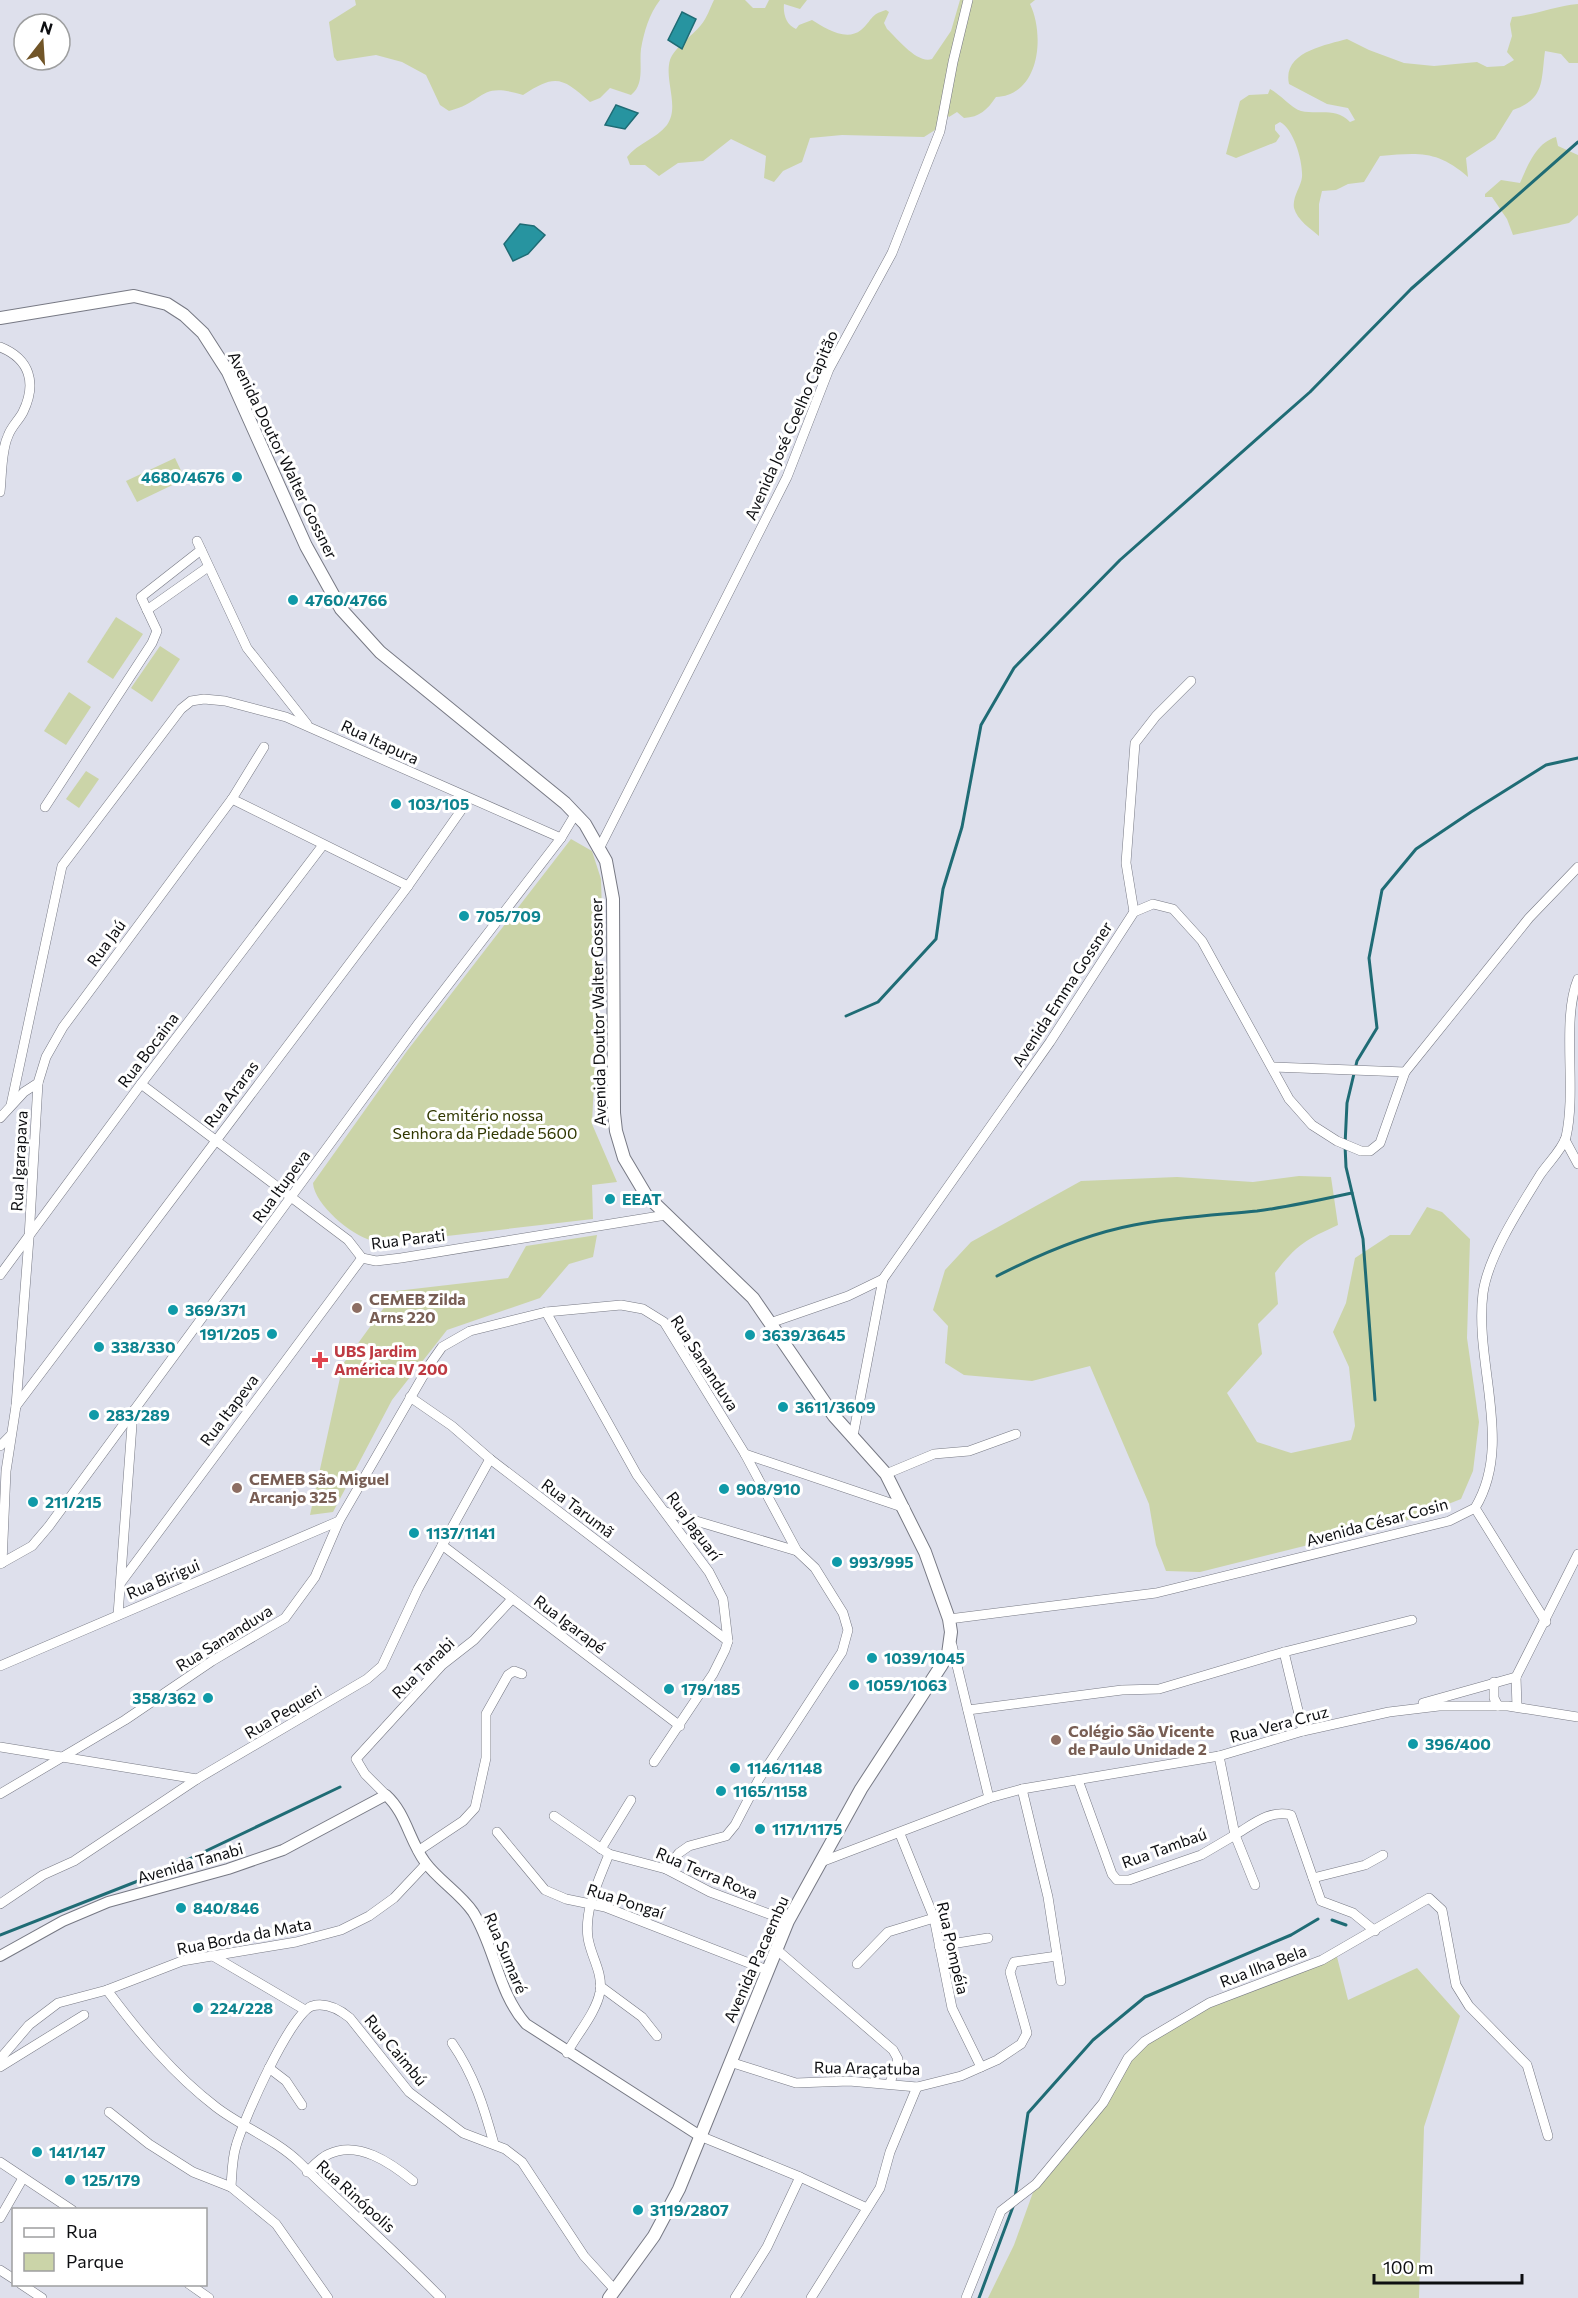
<svg xmlns="http://www.w3.org/2000/svg" width="1578" height="2298" font-family="Commissioner,sans-serif">
	<style>
		.green { fill: #cbd4a8 }
		.water { fill: #2794a0; stroke: #1f6c75; stroke-width: 1.5 }
		.lines { fill: none; stroke-linecap: round; stroke-linejoin: round }
		.stream { stroke: #1f6c75; stroke-width: 3 }
		.minor-casing { stroke: #777984; stroke-width: 10 }
		.tertiary-casing { stroke: #777984; stroke-width: 12 }
		.secondary-casing { stroke: #777984; stroke-width: 14 }
		.minor { stroke: #fff; stroke-width: 9 }
		.tertiary { stroke: #fff; stroke-width: 10 }
		.secondary { stroke: #fff; stroke-width: 12 }
		.culture-dot { fill: #0f9aa8; stroke: #fff; stroke-width: 2 }
		.education-dot { fill: #8d6e63; stroke: #fff; stroke-width: 2 }
		.health-dot { fill: #e0444e; stroke: #fff; stroke-width: 2 }
		.labels { text-anchor: middle; stroke-width: 6; stroke-linejoin: round; paint-order: stroke }
		.street-label { font-size: 16px; fill: #0d0e11; stroke: #fff }
		.culture-label { font-size: 16px; font-weight: bold; fill: #0d838f; stroke: #fff; text-anchor: start }
		.park-label { font-size: 16px; fill: #303700; stroke: #fff }
		.education-label { font-size: 16px; font-weight: bold; fill: #785e54; stroke: #fff; text-anchor: start }
		.health-label { font-size: 16px; font-weight: bold; fill: #be3a42; stroke: #fff; text-anchor: start }
	</style>
	<rect width="100%" height="100%" fill="#dee0ec"/>
	<g class="green">
		<path d="M355 0H660C649 14 644 32 641 49 639 65 645 84 631 95L610 88 600 98 590 102C563 78 556 73 523 95 478 81 486 102 449 111L440 105 426 75 402 62 376 55 337 61 334 57 329 22 356 5Z"/>
		<path d="M714 0H745L753 8H765L769 0H807L800 9 784 4C783 14 786 25 796 29L799 25 812 20C825 28 846 42 861 30 873 20 869 15 886 10L889 12 884 23 887 29C898 39 917 64 932 59L951 31 960 0H1035L1030 4C1045 35 1040 95 996 97 987 110 980 117 964 118L957 112 949 117 942 109 935 130 924 137 842 135 810 138 802 162 783 171 774 182 764 178 766 156 731 139 703 161 678 163 659 176 645 165H630L627 157C638 143 656 139 667 125 680 107 664 80 670 60 674 48 692 36 701 25 707 18 710 8 714 0Z"/>
		<path d="M1578 4V63H1569L1561 54 1545 51C1541 81 1545 99 1513 110L1495 139 1466 158 1468 177C1437 150 1419 153 1380 156L1364 182 1348 184 1336 190 1322 191 1319 204V236C1311 229 1297 220 1294 208 1292 197 1301 187 1302 177 1303 162 1294 129 1280 122L1275 125V130L1280 136 1276 142 1236 158 1226 154 1240 101 1249 95 1268 94 1270 89C1280 94 1291 108 1301 111 1319 115 1336 107 1350 122L1355 120 1348 108 1327 104 1289 84C1282 52 1326 45 1347 39L1369 50 1404 63 1434 66 1477 62 1487 67 1504 66 1514 60 1507 52 1512 36 1510 24 1512 17C1535 15 1555 6 1578 4Z"/>
		<path d="M1556 137 1558 146 1578 155V215L1569 223 1513 235 1507 219 1492 197H1485V194L1501 180 1520 183C1528 165 1536 143 1556 137Z"/>
		<polygon points="175,458 185,479 137,502 126,481"/>
		<polygon points="116,617 143,634 113,679 87,662"/>
		<polygon points="160,646 180,659 152,702 131,688"/>
		<polygon points="69,692 91,707 66,745 44,731"/>
		<polygon points="86,771 99,779 79,808 66,799"/>
		<path d="M571 839 592 851 601 879 602 913 592 1124 617 1182 592 1185 593 1219 395 1242C388 1241 379 1242 371 1240 352 1236 314 1204 313 1183L407 1051Z"/>
		<path d="M1299 1176 1331 1177 1338 1225C1307 1239 1296 1245 1275 1273L1278 1304 1258 1324 1262 1354 1227 1393 1257 1442 1291 1453 1351 1440 1355 1426 1349 1367 1333 1332 1346 1303 1355 1258 1390 1235H1410L1427 1207 1442 1212 1470 1239 1467 1338 1479 1422 1473 1471 1461 1499 1405 1521 1200 1572 1166 1571 1156 1545 1149 1504 1090 1366 1032 1381 964 1375 945 1363 948 1326 933 1310 945 1270 971 1242 1081 1181 1177 1177 1253 1182Z"/>
		<polygon points="597,1235 593,1257 569,1264 540,1298 447,1330 392,1400 333,1512 310,1515 343,1364 396,1291 508,1278 526,1246"/>
		<polygon points="1336,1953 1348,2000 1417,1968 1460,2016 1424,2127 1419,2298 988,2298 1014,2245 1036,2184 1103,2103 1145,2041 1209,2003"/>
	</g>
	<g class="water">
		<polygon points="682,12 696,19 682,49 668,40"/>
		<polygon points="616,105 638,113 625,129 605,125"/>
		<polygon points="520,224 534,226 545,235 528,254 513,261 504,244"/>
	</g>
	<g class="lines">
		<g class="stream">
			<polyline points="846,1016 878,1002 936,939 943,889 962,827 981,725 1014,668 1120,560 1310,392 1411,289 1578,142"/>
			<path d="M997 1276C1040 1254 1086 1234 1134 1225 1175 1217 1216 1215 1257 1211 1289 1207 1320 1200 1352 1193"/>
			<polyline points="1375,1400 1363,1239 1346,1167 1345,1145 1347,1103 1357,1061 1377,1028 1369,958 1382,890 1416,849 1471,812 1546,765 1578,758"/>
			<polyline points="1332,1920 1346,1925"/>
			<polyline points="0,1935 166,1870 340,1787"/>
			<polyline points="1015,2198 1028,2113 1093,2040 1145,1997 1291,1935 1318,1919"/>
			<polyline points="979,2298 1014,2204"/>
		</g>
		<defs>
			<g id="minor">
				<path d="M0 347C30 359 37 383 23 412 19 420 11 427 8 436 1 451 2 475 0 492"/>
				<polyline points="197,541 247,648 307,724"/>
				<polyline points="147,610 208,567"/>
				<polyline points="232,799 408,886"/>
				<polyline points="45,807 152,643 157,631 141,597 201,550"/>
				<polyline points="600,847 787,477 829,369 892,253 940,131 953,62 968,0"/>
				<polyline points="1134,912 1126,863 1135,743 1156,716 1191,681"/>
				<polyline points="1273,1067 1405,1072"/>
				<polyline points="141,1084 348,1240 362,1258 376,1261 401,1258 666,1215"/>
				<polyline points="11,1105 62,866 181,709 191,701 204,699 225,701 286,717 561,838"/>
				<polyline points="0,1118 24,1092 38,1083 46,1057 63,1027 232,799 264,747"/>
				<polyline points="1565,1140 1578,1164"/>
				<polyline points="0,1275 141,1084 323,845"/>
				<polyline points="546,1312 637,1475 709,1572 723,1599 728,1641 725,1650 713,1674 654,1762"/>
				<polyline points="770,1323 848,1296 883,1279"/>
				<polyline points="410,1397 452,1426 490,1459 728,1641"/>
				<polyline points="16,1406 408,886 469,799"/>
				<polyline points="853,1436 883,1279 1050,1042 1134,912 1153,904 1173,909 1202,941 1289,1099 1312,1125 1337,1141 1361,1151 1370,1151 1380,1143 1405,1072 1529,918 1578,867"/>
				<polyline points="0,1446 11,1435"/>
				<polyline points="745,1454 905,1508"/>
				<polyline points="886,1474 934,1454 969,1451 1016,1434"/>
				<polyline points="1475,1508 1546,1622"/>
				<polyline points="666,1512 797,1551"/>
				<polyline points="442,1545 680,1726"/>
				<polyline points="2,1563 6,1471 16,1406 29,1238 38,1083"/>
				<polyline points="0,1564 32,1546 49,1526 418,1024 561,838 576,813"/>
				<polyline points="122,1581 362,1258"/>
				<polyline points="118,1615 133,1411"/>
				<path d="M949 1619 1156 1593 1449 1521 1475 1508C1514 1444 1474 1364 1483 1293 1488 1256 1521 1206 1540 1175 1548 1163 1562 1150 1566 1137 1577 1089 1561 1020 1578 979"/>
				<polyline points="952,1645 989,1798"/>
				<polyline points="1284,1652 1303,1731"/>
				<polyline points="0,1666 339,1521"/>
				<polyline points="1516,1677 1578,1554"/>
				<polyline points="1516,1677 1517,1707"/>
				<polyline points="1494,1682 1494,1698 1498,1706"/>
				<polyline points="1423,1703 1516,1677"/>
				<polyline points="968,1710 1122,1690 1159,1689 1284,1652 1412,1620"/>
				<polyline points="0,1747 197,1779"/>
				<path d="M1219 1756 1235 1835C1252 1825 1270 1809 1291 1815L1321 1901 1353 1913 1375 1931"/>
				<polyline points="1078,1780 1112,1874 1117,1880 1129,1880 1201,1855 1235,1835 1255,1885"/>
				<polyline points="1022,1789 1048,1897 1061,1981"/>
				<polyline points="0,1794 125,1720 212,1661 285,1618 315,1577 339,1521 430,1364 442,1347 470,1331 546,1312 621,1305 643,1309 664,1322 745,1454 797,1551 815,1568 843,1613 848,1630 842,1652 759,1779 735,1825 726,1836 689,1846 679,1853 666,1869"/>
				<polyline points="386,1795 365,1774 356,1759 442,1665 474,1640 512,1599"/>
				<polyline points="554,1816 609,1854 666,1869 710,1892 788,1921"/>
				<polyline points="497,1832 545,1890 566,1899 605,1907 767,1970"/>
				<polyline points="900,1834 934,1918 952,2008 981,2067"/>
				<polyline points="601,1849 631,1800"/>
				<polyline points="418,1851 463,1821 475,1808 486,1758 486,1714 508,1675 514,1671 522,1674"/>
				<polyline points="821,1862 989,1798 1022,1789 1219,1756 1303,1731 1389,1712 1439,1706 1508,1706 1578,1717"/>
				<polyline points="1313,1878 1365,1865 1383,1855"/>
				<polyline points="0,1904 43,1875 74,1861 197,1779 367,1679 382,1666 418,1589 490,1459"/>
				<polyline points="939,1946 988,1938"/>
				<polyline points="776,1949 893,2050 898,2059 890,2083"/>
				<polyline points="213,1956 305,2010"/>
				<polyline points="857,1964 888,1932 934,1918"/>
				<polyline points="600,1986 642,2017 657,2036"/>
				<path d="M107 1990C139 2033 173 2074 216 2107 242 2127 275 2139 299 2162 346 2208 395 2251 441 2298"/>
				<path d="M452 2043C474 2075 484 2107 494 2144"/>
				<path d="M567 2053C577 2034 596 2013 600 1992 603 1972 591 1957 588 1938 584 1909 599 1880 609 1854"/>
				<polyline points="0,2059 29,2025 58,2003 107,1990 182,1961 296,1942 341,1930 369,1916 394,1898 426,1864"/>
				<polyline points="730,2062 796,2083 849,2081 917,2087 961,2076 997,2060 1021,2044 1027,2033 1010,1972 1014,1962 1057,1956"/>
				<polyline points="0,2067 84,2015"/>
				<polyline points="269,2068 286,2081 302,2105"/>
				<polyline points="109,2112 149,2144 193,2172 231,2187 276,2224 328,2298"/>
				<polyline points="700,2136 800,2177 867,2208"/>
				<polyline points="0,2162 72,2210"/>
				<path d="M307 2172C313 2166 321 2157 329 2154 358 2140 391 2163 413 2181"/>
				<path d="M231 2187C232 2173 232 2159 236 2146 243 2121 290 2014 312 2006 326 2002 339 2009 350 2018L409 2092 463 2133 505 2149 522 2162 584 2256 615 2290"/>
				<polyline points="0,2218 23,2178"/>
				<polyline points="0,2270 14,2279"/>
				<polyline points="21,2284 42,2298"/>
				<polyline points="189,2284 209,2298"/>
				<polyline points="735,2298 767,2247 800,2177"/>
				<polyline points="811,2298 880,2188 890,2152 917,2087"/>
				<polyline points="966,2298 1001,2211 1036,2184 1103,2103 1128,2058 1145,2041 1209,2003 1322,1960 1429,1898 1442,1910 1456,1985 1469,2006 1527,2065 1548,2136"/>
			</g>
			<path id="tertiary" d="M0 1956 63 1921 108 1902 228 1869 283 1850 386 1795C406 1813 409 1840 425 1862 438 1880 460 1893 473 1912 495 1947 498 1993 526 2024L700 2136"/>
			<polyline id="secondary" points="0,318 134,296 167,304 184,315 203,333 228,372 306,546 341,609 380,652 565,803 585,824 606,861 613,899 614,1113 616,1131 624,1158 646,1195 753,1298 834,1416 886,1474 925,1552 949,1619 951,1632 948,1654 941,1666 861,1789 788,1921 679,2189 654,2236 609,2298"/>
		</defs>
		<use href="#minor" class="minor-casing"/>
		<use href="#tertiary" class="tertiary-casing"/>
		<use href="#secondary" class="secondary-casing"/>
		<use href="#minor" class="minor"/>
		<use href="#tertiary" class="tertiary"/>
		<use href="#secondary" class="secondary"/>
	</g>
	<g class="culture-dot">
		<circle cx="237" cy="477" r="6"/>
		<circle cx="293" cy="600" r="6"/>
		<circle cx="396" cy="804" r="6"/>
		<circle cx="464" cy="916" r="6"/>
		<circle cx="610" cy="1199" r="6"/>
		<circle cx="173" cy="1310" r="6"/>
		<circle cx="272" cy="1334" r="6"/>
		<circle cx="750" cy="1335" r="6"/>
		<circle cx="99" cy="1347" r="6"/>
		<circle cx="783" cy="1407" r="6"/>
		<circle cx="94" cy="1415" r="6"/>
		<circle cx="724" cy="1489" r="6"/>
		<circle cx="33" cy="1502" r="6"/>
		<circle cx="414" cy="1533" r="6"/>
		<circle cx="837" cy="1562" r="6"/>
		<circle cx="872" cy="1658" r="6"/>
		<circle cx="854" cy="1685" r="6"/>
		<circle cx="669" cy="1689" r="6"/>
		<circle cx="208" cy="1698" r="6"/>
		<circle cx="1413" cy="1744" r="6"/>
		<circle cx="735" cy="1768" r="6"/>
		<circle cx="721" cy="1791" r="6"/>
		<circle cx="760" cy="1829" r="6"/>
		<circle cx="181" cy="1908" r="6"/>
		<circle cx="198" cy="2008" r="6"/>
		<circle cx="37" cy="2152" r="6"/>
		<circle cx="70" cy="2180" r="6"/>
		<circle cx="638" cy="2210" r="6"/>
	</g>
	<g class="education-dot">
		<circle cx="357" cy="1308" r="6"/>
		<circle cx="237" cy="1488" r="6"/>
		<circle cx="1056" cy="1740" r="6"/>
	</g>
	<path class="health-dot" d="M317 1351h6v6h6v6h-6v6h-6v-6h-6v-6h6z"/>
	<g class="labels">
		<g class="street-label">
			<text transform="translate(791 425) rotate(-66)" y="6">Avenida José Coelho Capitão</text>
			<text transform="translate(283 455) rotate(64)" y="6">Avenida Doutor Walter Gossner</text>
			<text transform="translate(380 742) rotate(25)" y="6">Rua Itapura</text>
			<text transform="translate(106 943) rotate(-54)" y="6">Rua Jaú</text>
			<text transform="translate(1062 994) rotate(-57)" y="6">Avenida Emma Gossner</text>
			<text transform="translate(598 1012) rotate(-91)" y="6">Avenida Doutor Walter Gossner</text>
			<text transform="translate(148 1050) rotate(-53)" y="6">Rua Bocaina</text>
			<text transform="translate(231 1094) rotate(-53)" y="6">Rua Araras</text>
			<text transform="translate(19 1161) rotate(-87)" y="6">Rua Igarapava</text>
			<text transform="translate(281 1186) rotate(-54)" y="6">Rua Itupeva</text>
			<text transform="translate(408 1239) rotate(-7)" y="6">Rua Parati</text>
			<text transform="translate(705 1363) rotate(57)" y="6">Rua Sananduva</text>
			<text transform="translate(229 1410) rotate(-53)" y="6">Rua Itapeva</text>
			<text transform="translate(578 1508) rotate(37)" y="6">Rua Tarumã</text>
			<text transform="translate(1377 1522) rotate(-15)" y="6">Avenida César Cosin</text>
			<text transform="translate(694 1526) rotate(54)" y="6">Rua Jaguarí</text>
			<text transform="translate(163 1579) rotate(-23)" y="6">Rua Birigui</text>
			<text transform="translate(570 1624) rotate(37)" y="6">Rua Igarapé</text>
			<text transform="translate(224 1638) rotate(-32)" y="6">Rua Sananduva</text>
			<text transform="translate(423 1668) rotate(-44)" y="6">Rua Tanabi</text>
			<text transform="translate(283 1712) rotate(-31)" y="6">Rua Pequeri</text>
			<text transform="translate(1279 1724) rotate(-15)" y="6">Rua Vera Cruz</text>
			<text transform="translate(1164 1848) rotate(-20)" y="6">Rua Tambaú</text>
			<text transform="translate(190 1863) rotate(-16)" y="6">Avenida Tanabi</text>
			<text transform="translate(707 1873) rotate(23)" y="6">Rua Terra Roxa</text>
			<text transform="translate(626 1901) rotate(18)" y="6">Rua Pongaí</text>
			<text transform="translate(244 1936) rotate(-11)" y="6">Rua Borda da Mata</text>
			<text transform="translate(953 1948) rotate(77)" y="6">Rua Pompéia</text>
			<text transform="translate(506 1953) rotate(67)" y="6">Rua Sumaré</text>
			<text transform="translate(756 1959) rotate(-66)" y="6">Avenida Pacaembu</text>
			<text transform="translate(1263 1966) rotate(-21)" y="6">Rua Ilha Bela</text>
			<text transform="translate(396 2050) rotate(50)" y="6">Rua Caimbú</text>
			<text transform="translate(867 2068) rotate(1)" y="6">Rua Araçatuba</text>
			<text transform="translate(356 2196) rotate(42)" y="6">Rua Rinópolis</text>
		</g>
		<g class="culture-label">
			<text x="225" y="483" text-anchor="end">4680/4676</text>
			<text x="305" y="606">4760/4766</text>
			<text x="408" y="810">103/105</text>
			<text x="476" y="922">705/709</text>
			<text x="622" y="1205">EEAT</text>
			<text x="185" y="1316">369/371</text>
			<text x="260" y="1340" text-anchor="end">191/205</text>
			<text x="762" y="1341">3639/3645</text>
			<text x="111" y="1353">338/330</text>
			<text x="795" y="1413">3611/3609</text>
			<text x="106" y="1421">283/289</text>
			<text x="736" y="1495">908/910</text>
			<text x="45" y="1508">211/215</text>
			<text x="426" y="1539">1137/1141</text>
			<text x="849" y="1568">993/995</text>
			<text x="884" y="1664">1039/1045</text>
			<text x="866" y="1691">1059/1063</text>
			<text x="681" y="1695">179/185</text>
			<text x="196" y="1704" text-anchor="end">358/362</text>
			<text x="1425" y="1750">396/400</text>
			<text x="747" y="1774">1146/1148</text>
			<text x="733" y="1797">1165/1158</text>
			<text x="772" y="1835">1171/1175</text>
			<text x="193" y="1914">840/846</text>
			<text x="210" y="2014">224/228</text>
			<text x="49" y="2158">141/147</text>
			<text x="82" y="2186">125/179</text>
			<text x="650" y="2216">3119/2807</text>
		</g>
		<g class="park-label">
			<text x="485" y="1121">Cemitério nossa<tspan x="485" dy="18">Senhora da Piedade 5600</tspan></text>
		</g>
		<g class="education-label">
			<text x="369" y="1305">CEMEB Zilda<tspan x="369" dy="18">Arns 220</tspan></text>
			<text x="249" y="1485">CEMEB São Miguel<tspan x="249" dy="18">Arcanjo 325</tspan></text>
			<text x="1068" y="1737">Colégio São Vicente<tspan x="1068" dy="18">de Paulo Unidade 2</tspan></text>
		</g>
		<g class="health-label">
			<text x="334" y="1357">UBS Jardim<tspan x="334" dy="18">América IV 200</tspan></text>
		</g>
	</g>
	<rect x="12" y="2208" width="195" height="78" fill="#ffffff" stroke="#9e9fa0" stroke-width="1.5"/>
	<rect x="24" y="2228" width="30" height="9" fill="#ffffff" stroke="#9e9fa0" stroke-width="1.5"/>
	<text x="66" y="2238" font-size="18" fill="#0d0e11">Rua</text>
	<rect x="24" y="2253" width="30" height="18" fill="#cbd4a8" stroke="#9e9fa0" stroke-width="1.5"/>
	<text x="66" y="2268" font-size="18" fill="#0d0e11">Parque</text>
	<g transform="translate(42 42) rotate(17)"><circle r="28" fill="#ffffff" stroke="#9e9fa0" stroke-width="1.5"/>
	<path d="M0-4.5L10 22L0 15L-10 22Z" fill="#715528"/>
	<text y="-9" font-size="16" font-weight="bold" text-anchor="middle" fill="#0d0e11">N</text>
	</g>
	<path d="M1374 2274v9h148v-9" fill="none" stroke="#0d0e11" stroke-width="3"/>
	<text x="1383" y="2274" font-size="18" fill="#0d0e11" stroke="#ffffff" stroke-width="4.5" paint-order="stroke">100 m</text>
</svg>
